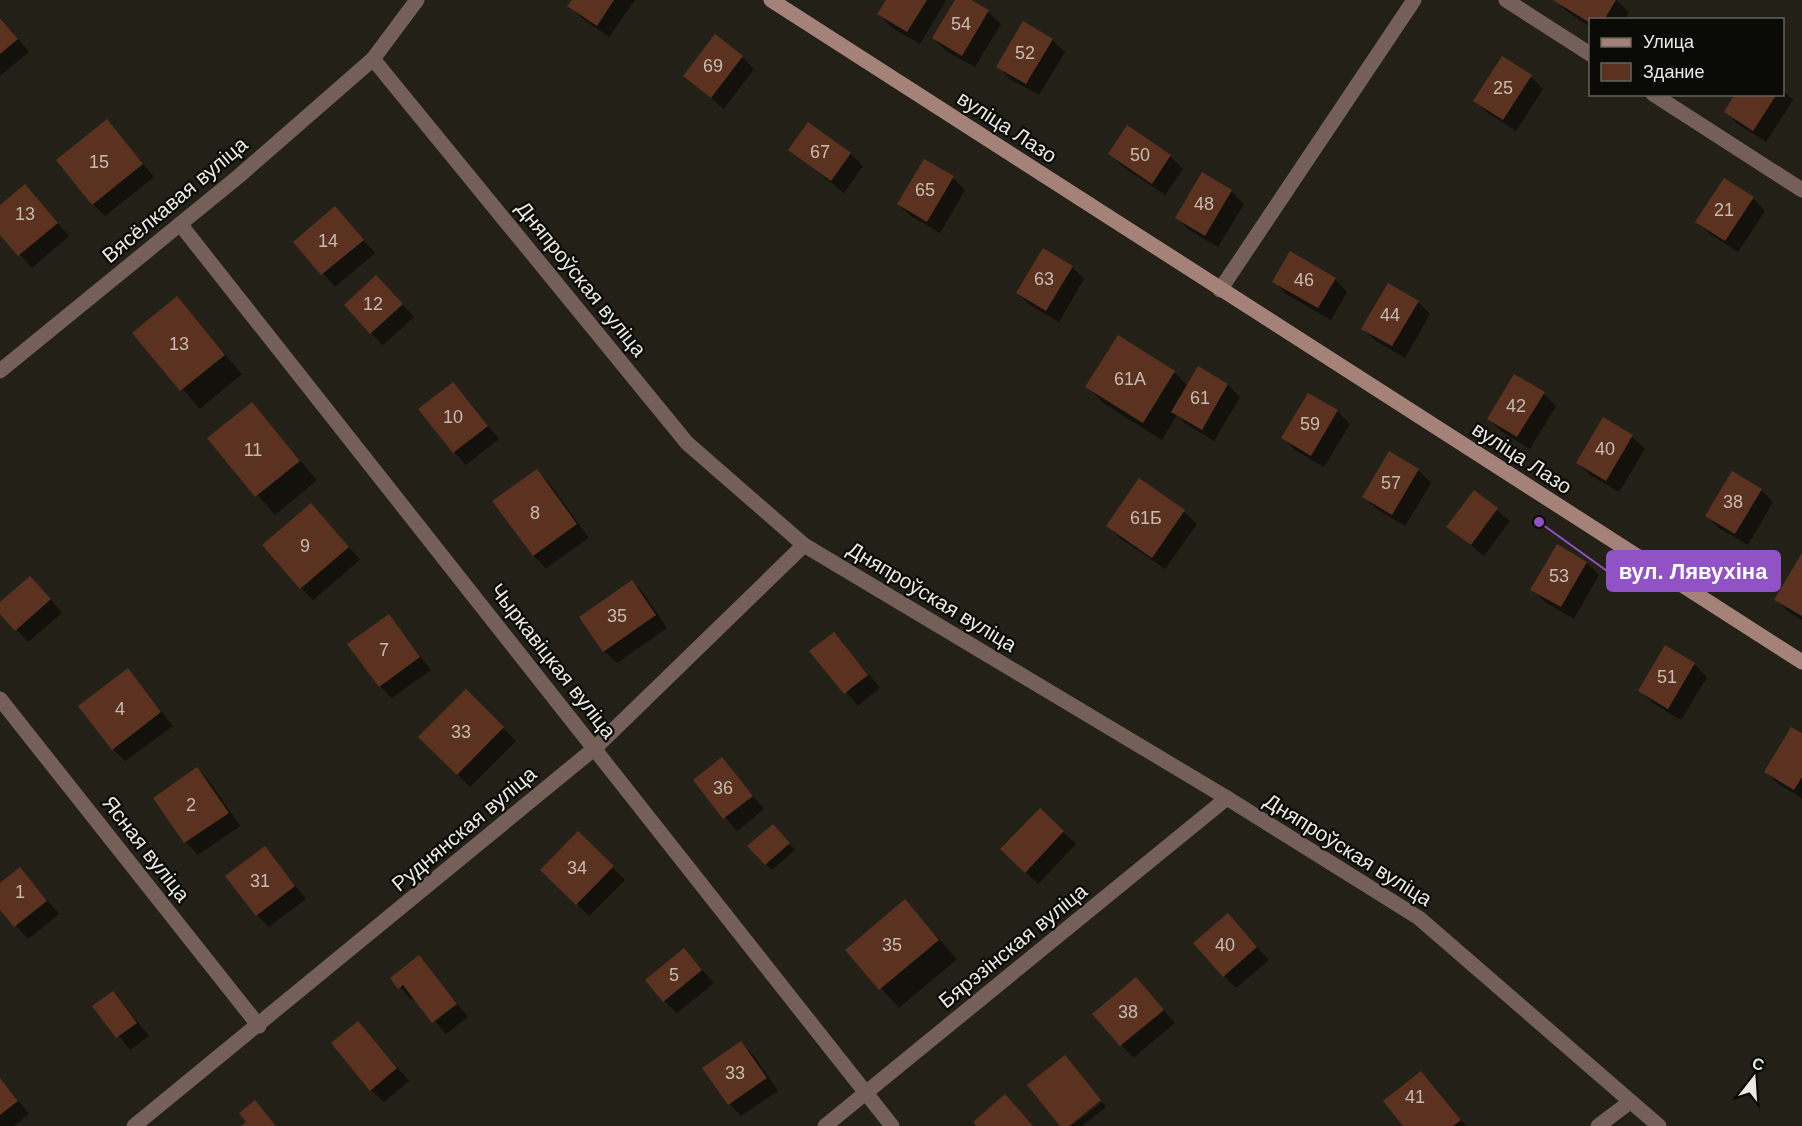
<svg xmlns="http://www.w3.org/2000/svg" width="1802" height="1126" font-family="Helvetica,sans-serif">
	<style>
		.shadow { fill: #0007 }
		.building { fill: #5b321f }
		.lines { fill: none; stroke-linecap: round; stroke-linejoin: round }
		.street { stroke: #755f59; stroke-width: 15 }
		.secondary { stroke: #a58279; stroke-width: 15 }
		.labels { text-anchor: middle; stroke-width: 4.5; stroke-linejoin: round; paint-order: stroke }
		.number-label { font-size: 18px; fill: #c6bbb2 }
		.street-label { font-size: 21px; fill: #eae9e3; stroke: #0a0a06 }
		.leader { fill: none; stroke: #9152c6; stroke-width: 2 }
		.callout-dot { fill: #9152c6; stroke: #0a0a06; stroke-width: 2 }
		.callout { fill: #9152c6; stroke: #9152c6; stroke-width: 2 }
		.callout-label { font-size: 22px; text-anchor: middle; font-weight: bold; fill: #fff }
	</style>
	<rect width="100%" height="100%" fill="#222017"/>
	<g class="shadow">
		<polygon points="573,0 635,0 609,37 582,18 569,6"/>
		<polygon points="887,0 945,0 946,1 920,44 891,27 879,14"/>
		<polygon points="956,0 968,0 988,12 1001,24 975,67 946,51 934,38"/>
		<polygon points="1556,0 1616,0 1629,12 1624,20 1590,20 1590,27 1568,12"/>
		<polygon points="0,17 29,52 0,76"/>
		<polygon points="1052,40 1065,52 1039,95 1010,79 998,66"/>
		<polygon points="742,57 754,69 724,109 685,76"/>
		<polygon points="1531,77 1543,89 1516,131 1488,113 1475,100"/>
		<polygon points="1782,90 1793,100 1766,142 1738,124 1726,112 1737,94 1782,94"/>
		<polygon points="107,121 154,177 105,216 93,204"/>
		<polygon points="809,124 851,154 863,166 844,193 790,150"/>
		<polygon points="1128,127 1170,156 1183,169 1165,195 1122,166 1110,154"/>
		<polygon points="1203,174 1231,191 1244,204 1218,247 1189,230 1177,218"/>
		<polygon points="953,178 965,190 940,233 911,216 898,204"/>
		<polygon points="25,186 69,236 32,268 0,232 0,207"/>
		<polygon points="1753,198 1765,211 1738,252 1710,234 1697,222"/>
		<polygon points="335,208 375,253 335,287 295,242"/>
		<polygon points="1072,267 1084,279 1059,322 1030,305 1017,293"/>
		<polygon points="1335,279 1347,292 1331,320 1286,294 1274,281"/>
		<polygon points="389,290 414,317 383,345 371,333"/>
		<polygon points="176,298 242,374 200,409 134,333"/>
		<polygon points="1418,302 1430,314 1405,358 1376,341 1363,329"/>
		<polygon points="1199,368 1228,385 1240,397 1214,441 1186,424 1177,415 1162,440 1106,405 1087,387 1174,372 1188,386"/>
		<polygon points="453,384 499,439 466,465 454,452"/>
		<polygon points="1544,394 1556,406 1530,449 1501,431 1489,419"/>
		<polygon points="1308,395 1337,411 1350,424 1324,467 1295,450 1283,438"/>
		<polygon points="251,404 317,480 275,515 209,439"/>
		<polygon points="1603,420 1632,437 1645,449 1619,492 1590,475 1578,463"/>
		<polygon points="1389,453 1418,470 1431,483 1405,526 1377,509 1364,497"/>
		<polygon points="537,471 549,483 589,538 546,568 534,556 495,501"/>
		<polygon points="1139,480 1184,512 1197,524 1165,569 1120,538 1108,526"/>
		<polygon points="1761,490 1773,502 1748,545 1719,528 1707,516"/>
		<polygon points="1474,492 1510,521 1484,556 1448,527"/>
		<polygon points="323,517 360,560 313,600 301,588"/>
		<polygon points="1802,556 1802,620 1789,612 1776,600"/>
		<polygon points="1587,563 1599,575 1574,619 1545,602 1532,589"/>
		<polygon points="632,581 644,594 667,628 617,663 604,651"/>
		<polygon points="43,590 62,613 28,642 0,612 0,604"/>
		<polygon points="388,616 431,670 392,698 380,686"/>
		<polygon points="834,634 880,688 858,706 812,651"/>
		<polygon points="1665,647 1694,664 1707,677 1681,720 1653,703 1640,691"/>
		<polygon points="128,670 173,726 125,761 113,749"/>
		<polygon points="466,691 516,741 470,787 420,737"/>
		<polygon points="1802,735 1802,798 1778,784 1766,772"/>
		<polygon points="722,759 764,809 737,831 695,781"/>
		<polygon points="197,769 209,781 240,826 198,855 186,842 155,798"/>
		<polygon points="1040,810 1076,844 1038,884 1014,861"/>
		<polygon points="778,832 795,850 772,870 766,864"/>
		<polygon points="578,833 625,880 589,916 542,870"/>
		<polygon points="264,848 306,899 269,927 257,915"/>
		<polygon points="20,869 59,914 28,939 0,908 0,885"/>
		<polygon points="905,901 957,959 899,1008 847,950"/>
		<polygon points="1240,928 1269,960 1236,988 1224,976"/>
		<polygon points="684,950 714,983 677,1013 664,1001"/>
		<polygon points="419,957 468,1017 446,1034 415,998 412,1000 392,978"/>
		<polygon points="1136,979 1175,1023 1133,1058 1095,1014"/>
		<polygon points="113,992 149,1036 130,1050 94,1006"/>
		<polygon points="358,1023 409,1081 384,1102 371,1090"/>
		<polygon points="741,1043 754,1056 778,1091 741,1116 729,1104"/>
		<polygon points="1421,1073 1433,1085 1466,1126 1405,1126"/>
		<polygon points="0,1078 29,1114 14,1126 0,1126"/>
		<polygon points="1102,1102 1106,1107 1082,1126 1071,1126"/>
	</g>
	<g class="building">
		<polygon points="572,0 614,0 597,26 567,6"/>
		<polygon points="886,0 927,0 907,32 877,14"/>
		<polygon points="955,0 971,0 989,10 962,56 932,38"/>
		<polygon points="1553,0 1616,0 1604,20 1590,20 1590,23"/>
		<polygon points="0,18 18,39 0,54"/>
		<polygon points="1023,21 1053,39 1026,84 996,67"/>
		<polygon points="715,34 743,56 711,98 683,76"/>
		<polygon points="1502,56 1532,75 1503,120 1473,101"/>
		<polygon points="1735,94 1777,94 1753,131 1724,112"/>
		<polygon points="107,119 143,164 92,205 56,160"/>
		<polygon points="808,122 851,153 831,181 788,150"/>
		<polygon points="1127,125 1171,155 1152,184 1108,154"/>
		<polygon points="924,159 954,176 927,222 897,204"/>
		<polygon points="1202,172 1232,190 1205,236 1175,218"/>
		<polygon points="1724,178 1754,197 1725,241 1695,222"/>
		<polygon points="25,184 58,223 18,256 0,235 0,205"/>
		<polygon points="335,206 364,240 321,275 293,242"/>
		<polygon points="1043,248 1073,266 1046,311 1016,293"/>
		<polygon points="1290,251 1336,278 1318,308 1272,282"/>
		<polygon points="376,275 403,304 370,334 344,305"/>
		<polygon points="1388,283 1419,301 1392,346 1361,329"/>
		<polygon points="177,296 225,355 180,391 132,333"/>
		<polygon points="1118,335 1175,371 1143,423 1085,387"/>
		<polygon points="1198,366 1228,384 1202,430 1171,412"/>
		<polygon points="1514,374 1545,392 1517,437 1487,419"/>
		<polygon points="453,382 488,426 453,453 418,409"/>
		<polygon points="1308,393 1338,410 1311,456 1281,438"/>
		<polygon points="252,402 300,461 255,497 207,438"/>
		<polygon points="1603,417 1633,435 1606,481 1576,463"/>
		<polygon points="1389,451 1419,469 1392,515 1362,497"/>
		<polygon points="537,469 577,524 533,556 492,501"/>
		<polygon points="1732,471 1762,489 1735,534 1705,516"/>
		<polygon points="1139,478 1185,510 1152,558 1106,526"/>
		<polygon points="1474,490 1498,508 1471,545 1446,527"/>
		<polygon points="311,503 349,547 300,589 262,545"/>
		<polygon points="1557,544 1587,562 1561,607 1530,590"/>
		<polygon points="1802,553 1802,616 1774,600"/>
		<polygon points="30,576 51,599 15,631 0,614 0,602"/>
		<polygon points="632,580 656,615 603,652 579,617"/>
		<polygon points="389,614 420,657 379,687 347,644"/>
		<polygon points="834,632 868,675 844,694 809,651"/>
		<polygon points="1665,645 1695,663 1668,709 1638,691"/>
		<polygon points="128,668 161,712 112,750 78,706"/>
		<polygon points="466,689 504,727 457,775 418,737"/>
		<polygon points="1791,727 1802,733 1802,777 1794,790 1764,772"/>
		<polygon points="722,757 753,796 723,819 693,780"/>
		<polygon points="197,767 229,813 184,843 153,798"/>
		<polygon points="1040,808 1064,831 1025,873 1000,849"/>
		<polygon points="773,824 790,843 765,865 747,846"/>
		<polygon points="578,831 614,866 576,905 540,870"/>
		<polygon points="265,846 295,886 256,916 225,876"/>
		<polygon points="20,867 47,901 14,927 0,910 0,883"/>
		<polygon points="905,899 939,940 879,990 845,950"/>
		<polygon points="1228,913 1257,947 1223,977 1193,943"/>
		<polygon points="684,948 702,970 663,1002 645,980"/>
		<polygon points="419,955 457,1004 432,1023 403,985 398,989 390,978"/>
		<polygon points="1136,977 1164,1010 1120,1046 1092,1014"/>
		<polygon points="113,991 137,1023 116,1038 92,1006"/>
		<polygon points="358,1021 397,1068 370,1091 331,1043"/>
		<polygon points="741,1041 767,1078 728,1105 702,1068"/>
		<polygon points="1065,1055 1101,1100 1069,1126 1060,1126 1027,1085"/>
		<polygon points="1421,1071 1461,1120 1453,1126 1403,1126 1383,1101"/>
		<polygon points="0,1078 18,1101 0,1115"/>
		<polygon points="1005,1094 1033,1126 976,1126 973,1122"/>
		<polygon points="255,1100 276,1126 241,1126 246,1122 239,1113"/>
	</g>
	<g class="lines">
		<g class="street">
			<polyline points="417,0 373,59 687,443 804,545 1227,798 1419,918 1659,1126"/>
			<polyline points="1506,0 1590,54"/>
			<polyline points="1653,94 1802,190"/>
			<polyline points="180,224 892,1126"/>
			<polyline points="1220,290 1414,0"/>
			<polyline points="0,371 239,176 373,59"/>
			<polyline points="0,699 259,1026"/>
			<polyline points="134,1126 595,748 804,545"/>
			<polyline points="825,1126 1227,798"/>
			<polyline points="1598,1126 1630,1102"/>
		</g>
		<polyline class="secondary" points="771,0 1802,662"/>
	</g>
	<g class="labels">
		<g class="number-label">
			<text x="961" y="30">54</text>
			<text x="1025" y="59">52</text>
			<text x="713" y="72">69</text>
			<text x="1503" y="94">25</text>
			<text x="820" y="158">67</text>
			<text x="1140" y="161">50</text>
			<text x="99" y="168">15</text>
			<text x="925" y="196">65</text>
			<text x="1204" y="210">48</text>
			<text x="1724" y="216">21</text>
			<text x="25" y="220">13</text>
			<text x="328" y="247">14</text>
			<text x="1044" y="285">63</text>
			<text x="1304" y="286">46</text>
			<text x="373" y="310">12</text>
			<text x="1390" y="321">44</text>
			<text x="179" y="350">13</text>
			<text x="1130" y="385">61А</text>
			<text x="1200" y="404">61</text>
			<text x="1516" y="412">42</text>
			<text x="453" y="423">10</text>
			<text x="1310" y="430">59</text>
			<text x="1605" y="455">40</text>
			<text x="253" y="456">11</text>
			<text x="1391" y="489">57</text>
			<text x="1733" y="508">38</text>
			<text x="535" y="519">8</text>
			<text x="1146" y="524">61Б</text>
			<text x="305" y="552">9</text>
			<text x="1559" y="582">53</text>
			<text x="617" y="622">35</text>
			<text x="384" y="656">7</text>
			<text x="1667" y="683">51</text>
			<text x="120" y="715">4</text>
			<text x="461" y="738">33</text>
			<text x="723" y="794">36</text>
			<text x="191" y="811">2</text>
			<text x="577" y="874">34</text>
			<text x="260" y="887">31</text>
			<text x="20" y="898">1</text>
			<text x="892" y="951">35</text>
			<text x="1225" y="951">40</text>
			<text x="674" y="981">5</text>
			<text x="1128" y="1018">38</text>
			<text x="735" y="1079">33</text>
			<text x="1415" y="1103">41</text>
		</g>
		<g class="street-label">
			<text transform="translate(1007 127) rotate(33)" y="7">вуліца Лазо</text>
			<text transform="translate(175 200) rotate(-40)" y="7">Вясёлкавая вуліца</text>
			<text transform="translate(581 279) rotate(51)" y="7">Дняпроўская вуліца</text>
			<text transform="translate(1522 458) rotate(33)" y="7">вуліца Лазо</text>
			<text transform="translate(932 597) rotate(31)" y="7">Дняпроўская вуліца</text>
			<text transform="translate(553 661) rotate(52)" y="7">Чыркавіцкая вуліца</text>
			<text transform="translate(464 829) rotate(-40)" y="7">Руднянская вуліца</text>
			<text transform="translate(146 849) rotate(52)" y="7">Ясная вуліца</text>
			<text transform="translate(1348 850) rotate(32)" y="7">Дняпроўская вуліца</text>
			<text transform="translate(1013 946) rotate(-39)" y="7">Бярэзінская вуліца</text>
		</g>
	</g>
	<path class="leader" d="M1539 522L1607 571"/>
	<circle class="callout-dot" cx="1539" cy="522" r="6"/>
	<rect class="callout" x="1607" y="551" width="173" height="40" rx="6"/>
	<g class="callout-label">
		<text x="1693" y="579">вул. Лявухіна</text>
	</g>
	<rect x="1589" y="18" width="195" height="78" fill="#0a0a06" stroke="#64635e" stroke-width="1.5"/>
	<rect x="1601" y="38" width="30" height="9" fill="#a58279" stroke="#64635e" stroke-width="1.5"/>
	<text x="1643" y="48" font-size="18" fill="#eae9e3">Улица</text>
	<rect x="1601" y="63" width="30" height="18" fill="#5b321f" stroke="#64635e" stroke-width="1.5"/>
	<text x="1643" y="78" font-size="18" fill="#eae9e3">Здание</text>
	<g transform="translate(1754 1078) rotate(17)" stroke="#0a0a06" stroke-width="4.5" paint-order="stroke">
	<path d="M0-4.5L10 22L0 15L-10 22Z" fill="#eae9e3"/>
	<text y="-9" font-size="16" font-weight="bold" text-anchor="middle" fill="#eae9e3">С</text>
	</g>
</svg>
